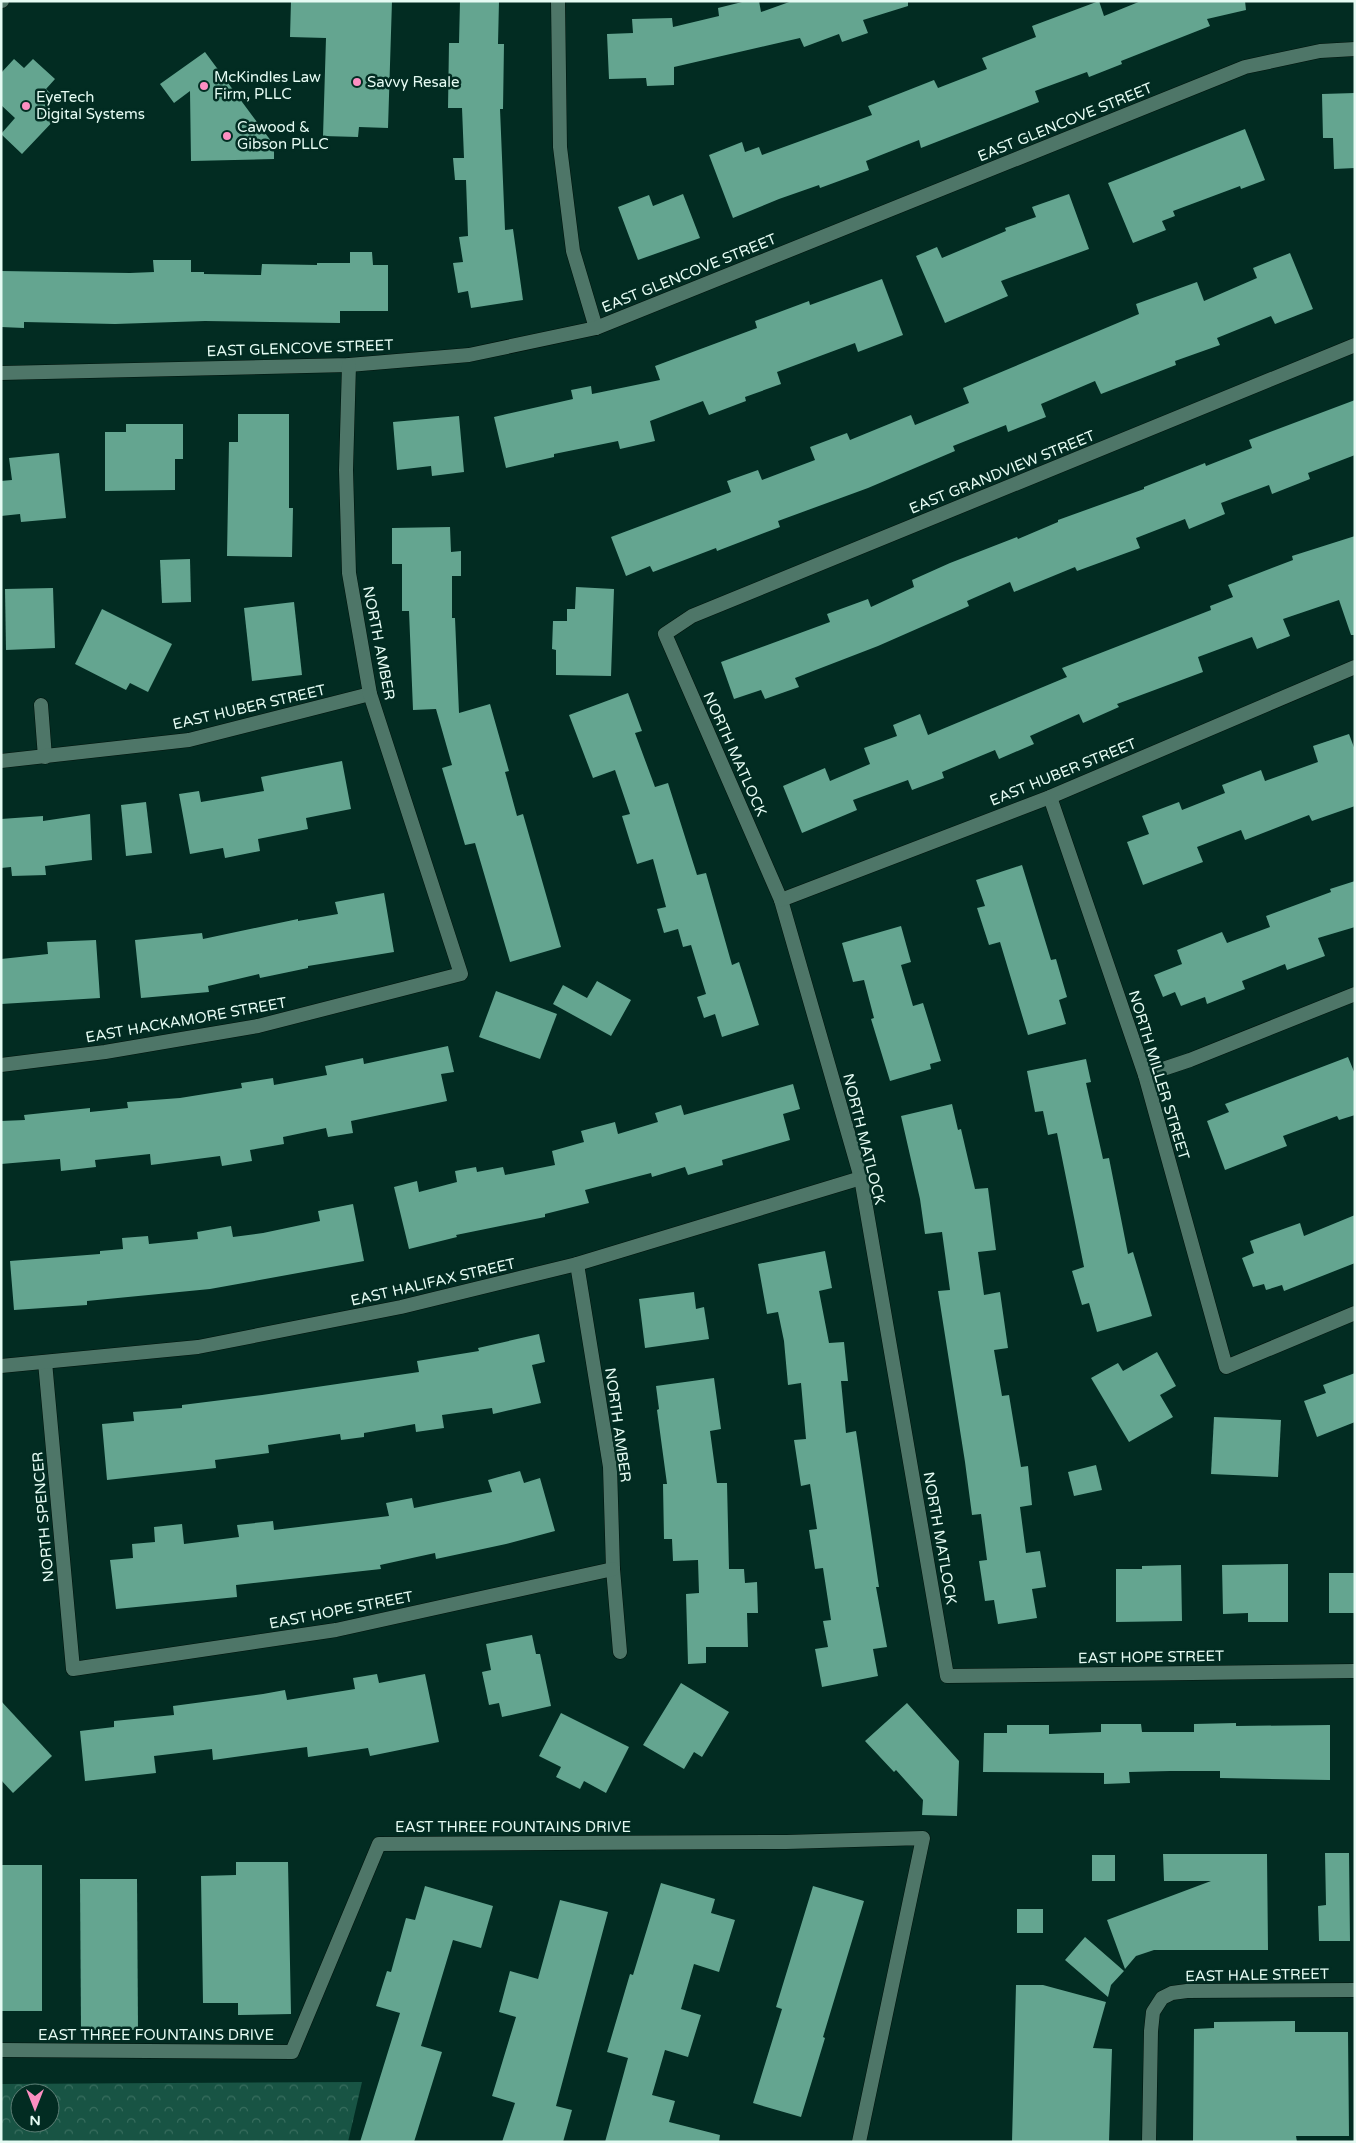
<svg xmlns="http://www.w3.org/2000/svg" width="1356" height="2143" font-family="'Varela Round',sans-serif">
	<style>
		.park { fill: url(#park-crowns); fill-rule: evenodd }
		.building { fill: #64a590 }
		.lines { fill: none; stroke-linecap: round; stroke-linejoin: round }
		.minor-casing { stroke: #00130c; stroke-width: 15 }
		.minor { stroke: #4e7668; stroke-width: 14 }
		.poi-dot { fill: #fc8fc2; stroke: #022c22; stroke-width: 2 }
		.labels { text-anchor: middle; stroke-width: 5; stroke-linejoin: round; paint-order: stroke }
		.poi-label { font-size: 15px; fill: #e5fbf3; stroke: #022c22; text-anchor: start }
		.street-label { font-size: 15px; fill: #e5fbf3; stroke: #022c22 }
	</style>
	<defs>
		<pattern id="park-crowns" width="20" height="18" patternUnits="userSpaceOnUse" patternTransform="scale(1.25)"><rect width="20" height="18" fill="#185444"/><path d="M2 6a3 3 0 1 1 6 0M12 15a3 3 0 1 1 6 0" fill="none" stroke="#396e5f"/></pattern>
	</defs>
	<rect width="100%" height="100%" fill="#022c22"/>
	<path class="park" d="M362 2082 348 2142H1V2084ZM20 2093H50V2123H20Z"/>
	<g class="building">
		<polygon points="291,1 392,1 388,128 359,127 358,137 323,136 326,38 290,37"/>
		<polygon points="460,1 499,1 498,44 504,44 503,109 500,109 505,230 513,229 523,300 471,308 468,291 458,293 453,263 463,262 459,237 468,236 466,180 455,180 453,158 464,158 462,108 448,108 449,43 459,43"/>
		<polygon points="746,1 759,1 761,12 792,1 908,1 908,6 863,20 868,33 842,42 839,34 804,47 800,38 674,67 674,85 647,86 646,78 609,79 607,34 633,33 632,19 672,18 673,27 719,16 718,8"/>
		<polygon points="1099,1 1104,16 1141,1 1245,1 1246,10 1207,19 1210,26 1121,61 1122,64 1089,77 1087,72 1035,91 1039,102 921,148 919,140 866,161 869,170 820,188 819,185 779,199 733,218 709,155 742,142 745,152 759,147 762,155 872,115 868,106 934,80 938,88 987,69 982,58 1036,37 1032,26"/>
		<polygon points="205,52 274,145 274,159 191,161 190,91 174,103 160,84"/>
		<polygon points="14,59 24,68 33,59 55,79 46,89 56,99 48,107 58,116 22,154 1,134 15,118 1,105 1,73"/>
		<polygon points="1355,93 1355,168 1334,169 1333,138 1323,138 1322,94"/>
		<polygon points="1245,129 1265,180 1241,189 1240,186 1173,211 1175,216 1162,221 1166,230 1133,243 1108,183"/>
		<polygon points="683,194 700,238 638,260 618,207 649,195 653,206"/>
		<polygon points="1069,194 1089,249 1001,281 1008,296 945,323 916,256 937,247 942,258 1006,231 1005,228 1036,217 1032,207"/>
		<polygon points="350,252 372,252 373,265 388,265 388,311 340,311 340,323 205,321 115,324 24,322 24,328 1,327 1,271 130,273 154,272 153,260 191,260 191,272 204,272 204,274 261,275 262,264 317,265 317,263 350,263"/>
		<polygon points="1290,253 1313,309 1275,324 1271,316 1217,338 1220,345 1175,361 1176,365 1101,394 1095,381 1041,404 1046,417 1008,432 1006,425 953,446 955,451 868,488 778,521 780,527 717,551 716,548 653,572 650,566 626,576 611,537 731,492 727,481 758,470 762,480 815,460 810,447 847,433 850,440 911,415 915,425 969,403 963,388 1139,314 1136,304 1197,282 1204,301 1257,278 1253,268"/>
		<polygon points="882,279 903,335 858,352 855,343 777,372 781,384 745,397 746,401 709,415 703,401 650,421 655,441 620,449 618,441 554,454 554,457 506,468 494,417 573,399 571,390 591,386 592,394 660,380 655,366 757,328 755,321 809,301 810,305"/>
		<polygon points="1355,400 1355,455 1308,473 1310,479 1272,494 1269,485 1221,503 1225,514 1189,529 1185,519 1136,538 1140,548 1077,571 1075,567 1014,592 1010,582 967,601 969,606 878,646 795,678 799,687 765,699 761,690 734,699 721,662 830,622 827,614 868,599 871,607 914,587 912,580 950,563 1017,537 1018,539 1058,522 1058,520 1144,489 1144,487 1205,463 1206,466 1252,448 1249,440"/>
		<polygon points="238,414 289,414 289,508 293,508 292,557 227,556 229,442 238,442"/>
		<polygon points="459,416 464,472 432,476 431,466 397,470 393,422"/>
		<polygon points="126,424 183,424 183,459 175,459 175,490 105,491 105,432 126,432"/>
		<polygon points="59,453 66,518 21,522 20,514 1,516 1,481 12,480 9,458"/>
		<polygon points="450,527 451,552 461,551 461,576 452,576 452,618 455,618 459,713 490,704 509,771 505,772 517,816 523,814 561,947 510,962 475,843 465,845 448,788 442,768 452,765 436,709 413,710 409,611 402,611 402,564 392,564 392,528"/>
		<polygon points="1355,536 1355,635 1351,635 1339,600 1283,619 1290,636 1257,649 1252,637 1198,657 1203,672 1117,704 1119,707 1083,723 1079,714 1030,736 1034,744 999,759 995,750 942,772 944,778 912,790 908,780 853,800 857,810 802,833 783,786 825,768 830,781 870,764 864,748 897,736 893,725 920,714 928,735 1067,677 1062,668 1211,610 1210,606 1233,597 1228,585 1293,560 1292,556"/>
		<polygon points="190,559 191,602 162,603 160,560"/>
		<polygon points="576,587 614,589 611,676 556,675 556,650 552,649 553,621 567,621 567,609 575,609"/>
		<polygon points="53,588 55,648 6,650 5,589"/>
		<polygon points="294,602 302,675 252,681 244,608"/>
		<polygon points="102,609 172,644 148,692 130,683 126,690 75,664"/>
		<polygon points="628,693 642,731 635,733 655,787 668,783 697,875 706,873 732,965 739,962 759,1025 722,1037 715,1014 704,1018 697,997 706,994 691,945 683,947 678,929 664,933 657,909 666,907 653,859 637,864 622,816 630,814 615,770 593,778 569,715"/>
		<polygon points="1349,734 1355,750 1355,806 1312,821 1309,815 1245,840 1241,830 1197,847 1203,862 1143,885 1127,842 1149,834 1142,816 1179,802 1182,810 1225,793 1222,785 1261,770 1265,781 1318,762 1313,746"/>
		<polygon points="342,761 351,809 306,818 308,829 258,839 260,851 225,858 223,848 190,854 179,794 199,791 201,802 264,791 261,777"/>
		<polygon points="146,802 152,853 126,856 121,805"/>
		<polygon points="90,814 92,860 45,866 46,875 12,876 11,867 1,868 1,819 43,816 43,821"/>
		<polygon points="1022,865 1051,960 1056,959 1067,997 1059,1000 1066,1024 1028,1035 1000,942 989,945 977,908 985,906 976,880"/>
		<polygon points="1355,881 1355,927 1318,938 1325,956 1287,970 1285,964 1242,981 1245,989 1207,1004 1205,997 1181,1006 1175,992 1163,997 1154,975 1182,964 1177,950 1222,932 1227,943 1270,927 1266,916 1331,892 1330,889"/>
		<polygon points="384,893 394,952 308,966 308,968 260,978 259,974 208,986 209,992 141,998 135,940 202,933 203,939 298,919 298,921 338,914 335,902"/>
		<polygon points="901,926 911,962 901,965 913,1006 923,1003 941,1061 930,1064 931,1069 890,1081 871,1019 874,1018 864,980 853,982 842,943"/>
		<polygon points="96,940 100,998 1,1004 1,959 48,954 47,942"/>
		<polygon points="597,981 631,1000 611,1036 553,1004 563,985 587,998"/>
		<polygon points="496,991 557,1014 540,1059 479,1037"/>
		<polygon points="448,1046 454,1072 441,1074 447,1101 351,1121 353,1133 328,1137 326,1128 283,1137 284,1144 250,1150 252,1161 222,1166 220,1156 151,1165 150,1154 95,1160 96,1167 61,1171 60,1159 1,1164 1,1121 25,1120 24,1115 90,1108 90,1112 128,1108 127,1102 180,1098 242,1088 241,1083 273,1078 274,1085 327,1075 325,1066 363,1058 364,1064"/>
		<polygon points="1348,1057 1355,1074 1355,1115 1339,1120 1337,1116 1283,1136 1287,1146 1225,1170 1207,1121 1229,1112 1225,1104"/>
		<polygon points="1086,1059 1091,1082 1086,1083 1103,1159 1109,1158 1128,1254 1133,1252 1152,1316 1097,1332 1089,1303 1082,1305 1072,1271 1084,1267 1057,1133 1048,1135 1043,1111 1035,1112 1027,1071"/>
		<polygon points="793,1084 800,1109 783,1114 790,1140 722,1160 723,1165 688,1175 685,1167 652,1177 651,1173 585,1190 589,1203 545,1214 545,1217 456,1235 457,1237 409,1249 394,1187 417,1181 419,1192 457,1182 455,1171 476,1167 477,1172 503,1167 505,1175 555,1165 552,1151 584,1142 581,1131 615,1122 618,1134 658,1122 655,1113 681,1105 684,1115"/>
		<polygon points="952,1104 958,1130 961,1129 975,1189 988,1188 996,1250 978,1252 984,1295 1000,1292 1008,1348 994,1350 1002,1396 1009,1395 1021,1467 1028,1466 1032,1505 1020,1507 1026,1553 1040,1551 1046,1587 1032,1589 1037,1618 998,1624 994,1600 985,1601 979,1561 987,1560 981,1514 972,1515 965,1462 938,1291 950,1290 942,1232 925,1234 920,1199 901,1116"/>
		<polygon points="353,1204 364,1261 210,1289 87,1301 87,1305 14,1310 10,1261 100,1254 100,1251 123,1249 122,1238 148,1236 149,1244 198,1239 197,1232 231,1226 233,1237 263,1233 320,1221 318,1211"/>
		<polygon points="1355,1215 1355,1263 1284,1291 1282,1285 1266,1290 1264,1284 1253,1287 1242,1258 1254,1253 1250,1241 1300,1223 1304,1236"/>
		<polygon points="825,1251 832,1288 819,1291 829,1343 844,1342 848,1381 841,1381 846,1433 856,1431 879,1587 876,1587 887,1647 873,1649 878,1676 822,1687 815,1649 828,1647 823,1621 831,1620 823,1568 815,1569 809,1530 817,1529 810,1484 801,1486 794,1440 806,1439 801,1383 788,1385 784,1341 778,1312 767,1314 758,1264"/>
		<polygon points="694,1292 696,1309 704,1307 709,1339 645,1348 639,1299"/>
		<polygon points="539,1334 545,1362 532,1365 541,1403 493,1414 492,1408 442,1415 444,1428 416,1432 415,1424 364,1433 364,1437 341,1440 340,1434 268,1445 269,1453 215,1460 216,1468 107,1480 102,1424 134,1421 133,1412 182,1408 182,1405 262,1395 419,1372 417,1361 479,1351 478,1348"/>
		<polygon points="1157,1352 1176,1386 1160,1395 1173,1417 1129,1442 1091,1378 1118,1363 1123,1371"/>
		<polygon points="1355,1373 1355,1422 1317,1437 1304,1401 1326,1393 1323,1385"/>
		<polygon points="714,1378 721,1429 710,1431 717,1483 727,1483 729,1569 744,1569 745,1583 757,1582 758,1613 747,1613 748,1647 706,1647 706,1663 688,1664 686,1594 699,1593 698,1560 673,1561 672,1539 664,1539 663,1484 667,1484 657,1410 659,1409 656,1386"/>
		<polygon points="1214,1417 1281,1420 1278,1477 1211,1474"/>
		<polygon points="1096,1465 1102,1490 1074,1496 1068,1472"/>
		<polygon points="520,1471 524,1483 540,1478 555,1531 506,1544 436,1559 435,1553 380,1565 381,1569 236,1585 237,1597 116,1609 110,1560 133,1558 132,1544 155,1542 154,1527 182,1524 184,1544 239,1537 237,1525 273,1521 274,1530 389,1516 386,1503 412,1498 414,1508 492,1492 488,1480"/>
		<polygon points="1288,1564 1288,1622 1248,1622 1248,1613 1223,1614 1222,1565"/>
		<polygon points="1181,1565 1182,1621 1116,1622 1116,1569 1142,1569 1142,1566"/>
		<rect x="1329" y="1573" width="26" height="40"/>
		<polygon points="532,1635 536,1654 540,1654 551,1706 502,1717 499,1703 489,1705 482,1672 491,1670 486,1644"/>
		<polygon points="377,1674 379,1683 425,1674 439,1742 370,1756 368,1748 308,1757 307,1747 213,1760 212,1749 154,1756 156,1773 85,1781 80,1731 114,1727 114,1721 174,1715 173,1706 263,1694 285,1690 287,1700 355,1689 353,1678"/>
		<polygon points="681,1683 729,1712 702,1757 694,1752 684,1769 643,1745"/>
		<polygon points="1,1701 52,1756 13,1793 1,1780"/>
		<polygon points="907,1703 959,1761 957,1816 922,1815 923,1800 896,1770 894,1772 865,1741"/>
		<polygon points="561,1713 629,1747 606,1793 584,1781 580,1789 556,1777 561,1767 539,1756"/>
		<polygon points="1236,1723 1236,1726 1330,1725 1330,1780 1220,1778 1220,1771 1170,1771 1129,1772 1130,1783 1104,1784 1104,1773 983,1772 984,1733 1007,1733 1007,1725 1049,1725 1049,1734 1101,1732 1101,1724 1141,1724 1142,1732 1194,1732 1194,1724"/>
		<polygon points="1325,1853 1349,1853 1350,1941 1319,1941 1318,1906 1326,1905"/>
		<polygon points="1163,1854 1267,1854 1268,1950 1154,1950 1136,1956 1125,1969 1107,1920 1211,1881 1164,1881"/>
		<rect x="1092" y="1855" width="23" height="26"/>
		<polygon points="236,1862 288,1862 291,2014 238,2015 238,2003 203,2003 201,1876 236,1875"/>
		<rect x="1" y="1865" width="41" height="146"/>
		<polygon points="80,1879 137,1879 138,2030 81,2030"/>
		<polygon points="661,1883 715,1899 711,1913 735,1920 719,1972 694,1964 681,2009 701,2015 688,2057 665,2050 652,2095 675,2101 669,2122 720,2135 719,2142 605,2142 628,2058 607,2052 630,1974 633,1975"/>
		<polygon points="425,1886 493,1906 481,1948 453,1940 421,2046 442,2052 414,2142 360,2142 400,2013 376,2006 387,1971 391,1972 406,1918 415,1920"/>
		<polygon points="813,1886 864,1901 823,2037 825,2038 801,2117 753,2103 782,2009 776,2007"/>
		<polygon points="560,1900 608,1912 556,2106 572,2110 563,2142 502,2142 515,2103 492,2096 516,2017 499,2012 510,1971 538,1979"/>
		<rect x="1017" y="1909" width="26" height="24"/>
		<polygon points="1085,1937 1124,1971 1111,1985 1108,1997 1065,1960"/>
		<polygon points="1016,1985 1043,1985 1106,2002 1093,2048 1112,2049 1109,2142 1012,2142"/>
		<polygon points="1295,2021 1295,2032 1348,2032 1349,2136 1296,2136 1297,2142 1193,2142 1194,2029 1214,2028 1214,2022"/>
	</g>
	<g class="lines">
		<defs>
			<g id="minor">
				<polyline points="1,1 2,1"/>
				<polyline points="558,1 560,147 573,251 596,328"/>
				<polyline points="1355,345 692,616 665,634 781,900 861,1178 947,1676 1355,1671"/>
				<polyline points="1,373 349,365 469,355 596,328 1245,67 1320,51 1355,49"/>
				<polyline points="41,705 45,757"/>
				<polyline points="1,761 189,740 370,694"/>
				<polyline points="1050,797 1145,1075 1226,1367 1355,1313"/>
				<polyline points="781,900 1050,797 1355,667"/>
				<polyline points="1,1065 105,1052 258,1026 461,974 370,694 349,573 346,470 349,365"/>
				<polyline points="1145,1075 1190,1060 1355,994"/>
				<polyline points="577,1264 610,1467 613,1569 620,1652"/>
				<polyline points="45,1362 73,1669 336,1630 613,1569"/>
				<polyline points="1,1366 198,1347 401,1307 577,1264 861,1178"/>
				<polyline points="1,2050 292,2052 379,1844 786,1842 923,1838 859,2142"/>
				<polyline points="1149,2142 1151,2031 1153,2012 1162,1998 1172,1993 1187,1991 1355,1990"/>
			</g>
		</defs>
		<use href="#minor" class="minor-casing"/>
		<use href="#minor" class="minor"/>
	</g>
	<g class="poi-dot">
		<circle cx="357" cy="82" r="5"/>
		<circle cx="204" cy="86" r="5"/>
		<circle cx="26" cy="106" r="5"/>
		<circle cx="227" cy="136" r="5"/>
	</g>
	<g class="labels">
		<g class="poi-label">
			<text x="214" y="82">McKindles Law<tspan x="214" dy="17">Firm, PLLC</tspan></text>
			<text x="367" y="87">Savvy Resale</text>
			<text x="36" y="102">EyeTech<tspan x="36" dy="17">Digital Systems</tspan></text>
			<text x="237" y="132">Cawood &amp;<tspan x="237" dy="17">Gibson PLLC</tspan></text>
		</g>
		<g class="street-label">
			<text transform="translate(1065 122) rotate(-22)" y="5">EAST GLENCOVE STREET</text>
			<text transform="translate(689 273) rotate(-22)" y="5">EAST GLENCOVE STREET</text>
			<text transform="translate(300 348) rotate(-2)" y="5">EAST GLENCOVE STREET</text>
			<text transform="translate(1002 472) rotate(-22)" y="5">EAST GRANDVIEW STREET</text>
			<text transform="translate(379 643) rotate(79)" y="5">NORTH AMBER</text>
			<text transform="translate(249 707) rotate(-13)" y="5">EAST HUBER STREET</text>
			<text transform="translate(735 754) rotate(66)" y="5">NORTH MATLOCK</text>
			<text transform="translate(1063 772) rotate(-22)" y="5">EAST HUBER STREET</text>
			<text transform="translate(186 1020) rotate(-10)" y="5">EAST HACKAMORE STREET</text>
			<text transform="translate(1159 1075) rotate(73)" y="5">NORTH MILLER STREET</text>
			<text transform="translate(864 1139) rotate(76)" y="5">NORTH MATLOCK</text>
			<text transform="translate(433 1282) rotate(-13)" y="5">EAST HALIFAX STREET</text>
			<text transform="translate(618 1425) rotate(82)" y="5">NORTH AMBER</text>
			<text transform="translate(43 1517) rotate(-95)" y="5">NORTH SPENCER</text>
			<text transform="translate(940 1538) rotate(80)" y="5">NORTH MATLOCK</text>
			<text transform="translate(341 1610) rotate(-11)" y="5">EAST HOPE STREET</text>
			<text transform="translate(1151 1657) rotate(-1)" y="5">EAST HOPE STREET</text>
			<text x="513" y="1832">EAST THREE FOUNTAINS DRIVE</text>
			<text transform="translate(1257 1975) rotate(-1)" y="5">EAST HALE STREET</text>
			<text x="156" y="2040">EAST THREE FOUNTAINS DRIVE</text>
		</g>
	</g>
	<rect width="1356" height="2143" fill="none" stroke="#e5fbf3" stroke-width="5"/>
	<g transform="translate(35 2108) rotate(180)"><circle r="24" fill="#022c22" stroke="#5d7f76"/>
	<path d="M0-4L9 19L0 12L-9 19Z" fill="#fc8fc2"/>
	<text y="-8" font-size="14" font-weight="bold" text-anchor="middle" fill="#e5fbf3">N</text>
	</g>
</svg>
